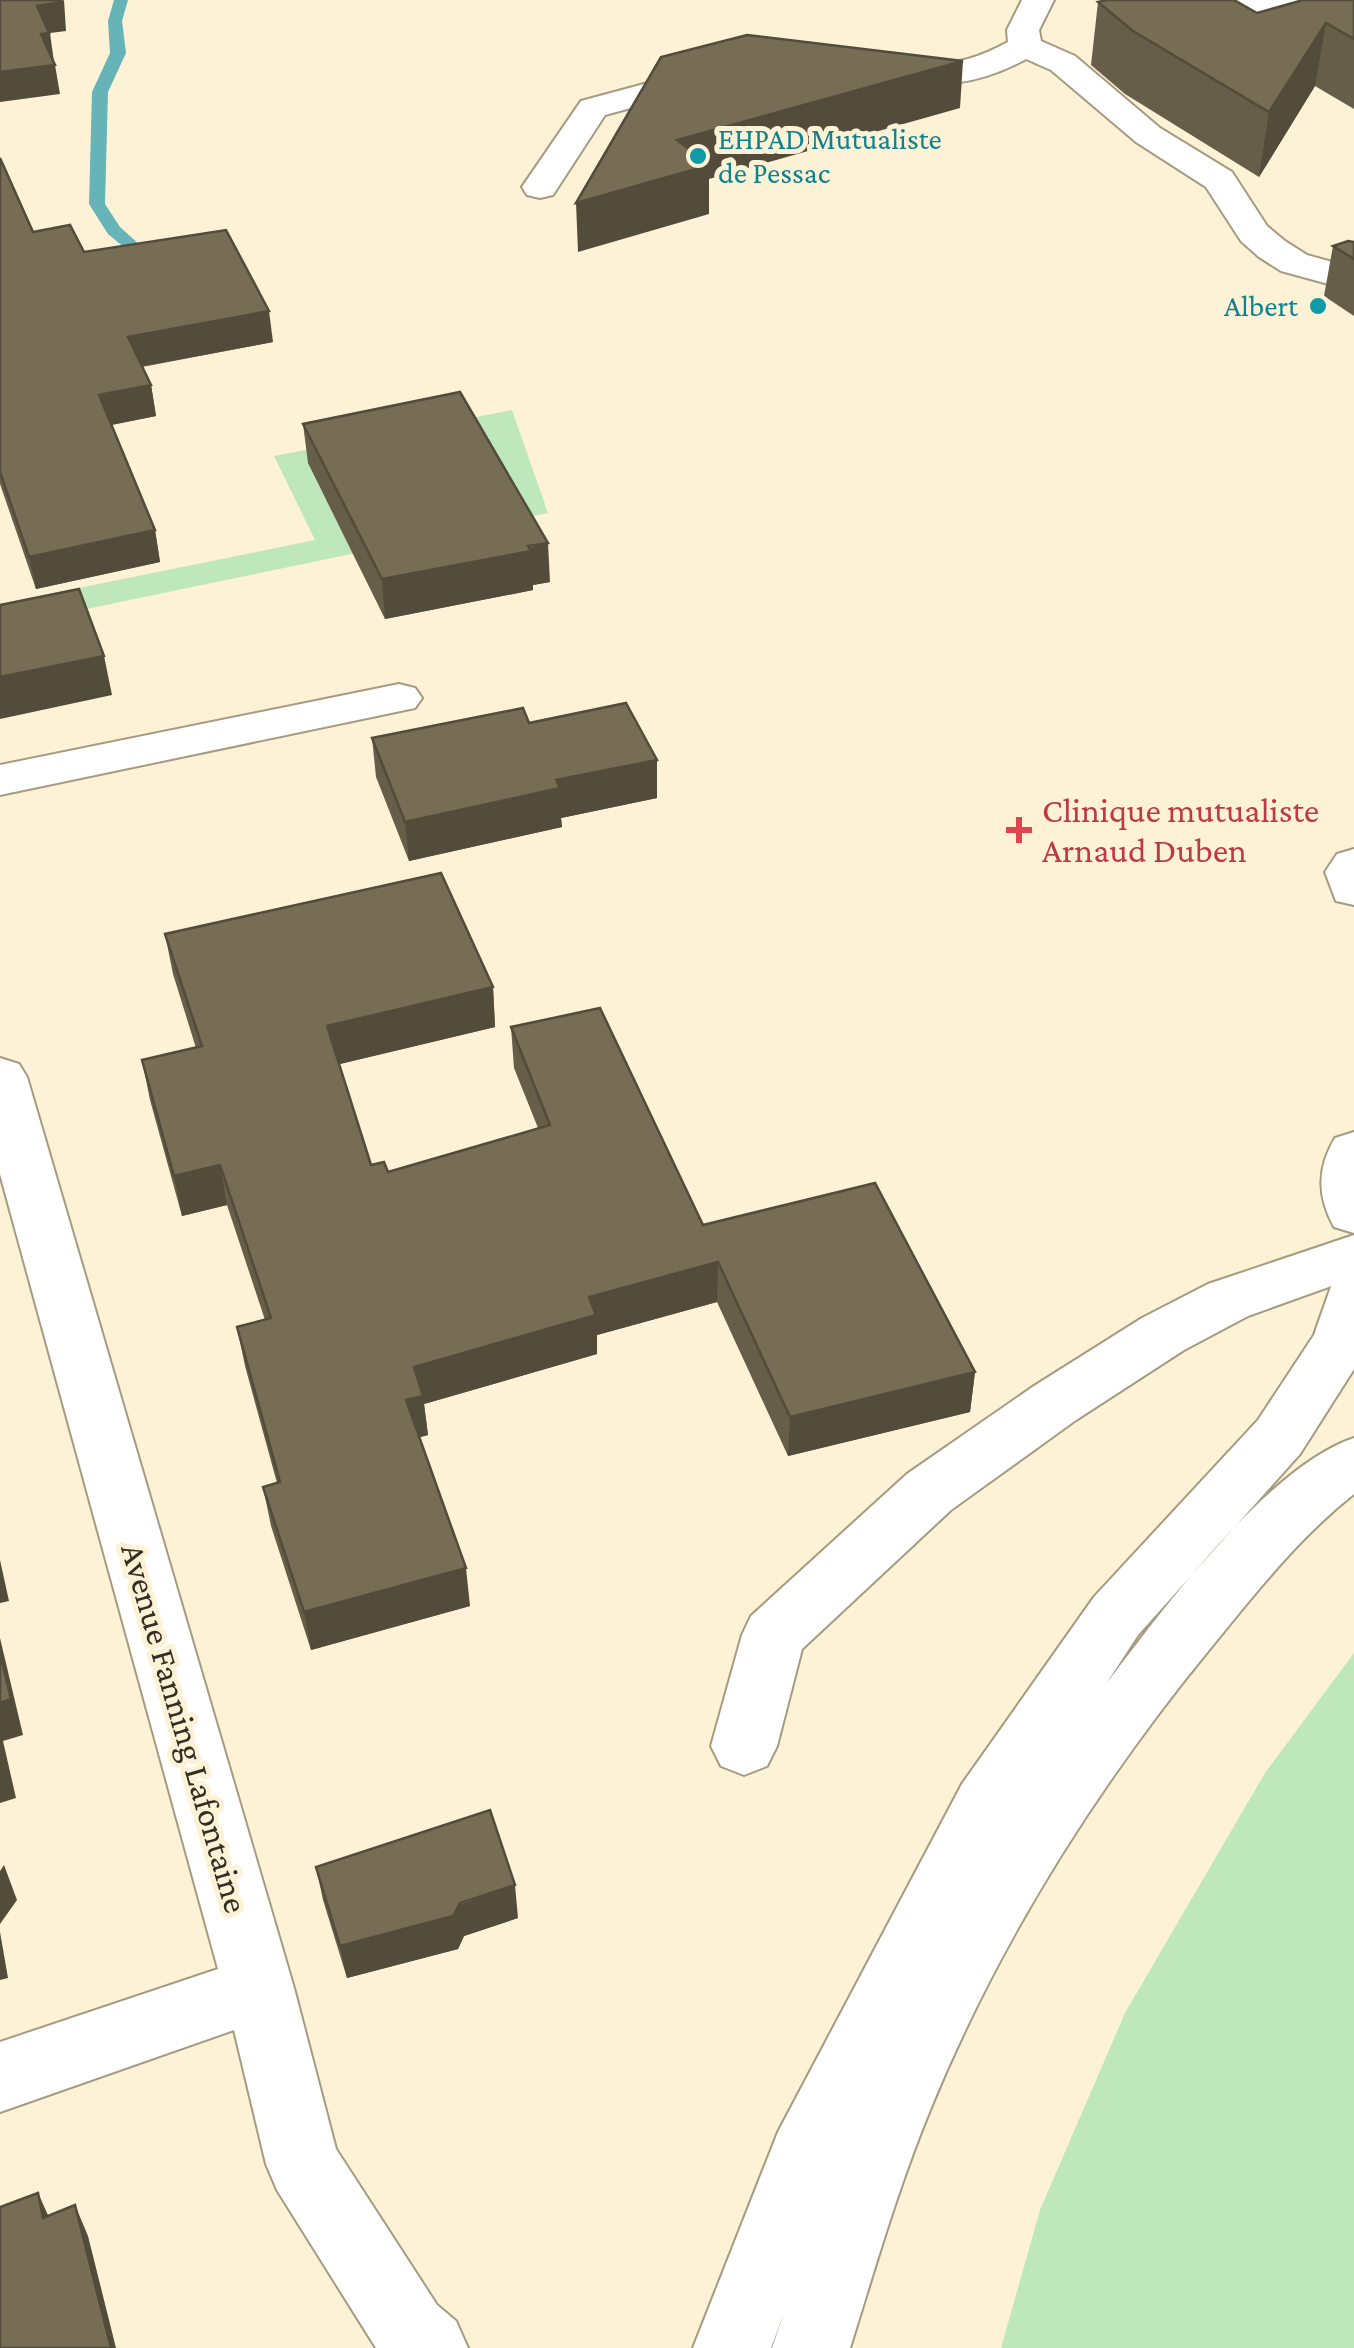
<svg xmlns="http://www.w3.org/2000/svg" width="1354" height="2348" font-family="'Crimson Pro',serif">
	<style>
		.green { fill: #bee8bc }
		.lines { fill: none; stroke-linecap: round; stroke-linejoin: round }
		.stream { fill: #66b3b8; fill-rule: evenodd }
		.minor-casing { stroke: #a59b81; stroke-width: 4 }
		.major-casing { stroke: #a59b81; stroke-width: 4 }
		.minor { fill: #fff; fill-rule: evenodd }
		.major { fill: #fff; fill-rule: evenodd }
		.wall { fill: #665e48 }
		.shaded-wall { fill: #534c3b }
		.building { fill: #776d54; stroke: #534c3b; stroke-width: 2.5 }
		.culture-dot { fill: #0f9aa8; stroke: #fdf2d6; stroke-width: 4 }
		.health-dot { fill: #e0444e; stroke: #fdf2d6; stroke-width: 4 }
		.labels { text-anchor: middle; stroke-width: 10; stroke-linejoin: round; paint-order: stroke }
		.far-culture-label { font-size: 30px; fill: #0d838f; stroke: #fdf2d6; text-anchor: start }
		.health-label { font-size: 35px; fill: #be3a42; stroke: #fdf2d6; text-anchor: start }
		.street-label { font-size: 35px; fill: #322e23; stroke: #fdf2d6 }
	</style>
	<rect width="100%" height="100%" fill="#fdf2d6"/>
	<g class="green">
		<polygon points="512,410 548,513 0,627 0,604 315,540 274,456"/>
		<polygon points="1354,1653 1354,2348 1001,2348 1040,2210 1125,2013 1265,1773"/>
	</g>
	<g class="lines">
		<polygon class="stream" points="114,0 128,0 122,21 126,53 108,92 105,204 120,227 161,264 164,268 155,273 108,234 89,204 92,92 110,53 108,21"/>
		<defs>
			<g id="minor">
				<path d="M1022 0H1054L1039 30 1041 41 1075 56 1160 128 1232 172 1267 226 1285 241 1307 255 1354 268V291L1281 271 1259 257 1241 241 1206 187 1136 142 1051 70 1026 59C978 85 931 91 877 77L872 70 877 63C893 59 908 63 925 64 957 65 980 57 1008 42L1007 30Z"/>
				<polygon points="1208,0 1354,0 1354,11 1242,23 1230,20"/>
				<polygon points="711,66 723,69 728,76 723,83 605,115 553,195 540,198 527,195 522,187 581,101"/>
				<polygon points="399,684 415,688 422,698 415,708 0,795 0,765"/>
				<polygon points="1354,849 1354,905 1336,901 1325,872 1337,854"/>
				<polygon points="0,1058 19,1064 27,1077 294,1988 336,2149 437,2305 456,2321 468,2348 376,2348 277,2190 266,2164 234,2030 0,2112 0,2042 218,1969 0,1174"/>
				<polygon points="1354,1235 1354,1278 1248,1316 1184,1350 1076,1420 951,1510 802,1649 777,1746 767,1766 744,1775 721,1766 711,1746 742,1635 751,1616 907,1474 1034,1386 1142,1318 1208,1284"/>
			</g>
			<g id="major">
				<path d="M1354 1132V1233L1334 1227C1317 1196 1317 1168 1335 1138Z"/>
				<path d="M1354 1271V1369L1300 1454 1138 1635 1106 1684C1162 1611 1267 1467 1354 1438V1494C1298 1538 1254 1595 1209 1650 1096 1788 998 1944 930 2110 898 2188 875 2268 850 2348H772L784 2313 771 2348H693L778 2132 962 1784 1094 1597 1258 1420 1314 1335 1334 1278Z"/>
			</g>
		</defs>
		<use href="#minor" class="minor-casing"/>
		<use href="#major" class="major-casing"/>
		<use href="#minor" class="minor"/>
		<use href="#major" class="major"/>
	</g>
	<g class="wall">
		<polygon points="1354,0 1354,109 1315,86 1259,177 1125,94 1091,65 1098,2 1257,13"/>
		<polygon points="0,158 33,232 84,252 273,342 142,367 151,385 156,416 112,425 155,530 160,562 36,589 0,484"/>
		<polygon points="1354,242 1354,316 1324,296 1333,246"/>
		<polygon points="303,424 550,582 533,585 533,590 385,619 308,463"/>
		<polygon points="529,723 657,798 561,818 562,827 409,861 376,777 372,738"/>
		<polygon points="165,934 493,987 495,1027 339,1064 371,1165 388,1172 538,1128 514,1068 511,1027 703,1225 975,1372 970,1412 788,1456 717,1302 597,1335 597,1354 424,1404 428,1435 419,1437 470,1606 311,1650 271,1526 263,1487 277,1483 245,1366 237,1327 265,1320 227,1205 182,1216 150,1100 142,1060 196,1048 173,974"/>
		<polygon points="316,1867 518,1918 464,1936 458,1949 347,1978 323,1900"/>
	</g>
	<g class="shaded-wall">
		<polygon points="64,0 66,31 50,33 54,62 46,63 37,6"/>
		<polygon points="1326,23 1315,86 1259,177 1269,112"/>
		<polygon points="963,61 960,108 709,179 709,214 578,252 576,203 677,140"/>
		<polygon points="55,65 60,94 0,102 0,72"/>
		<polygon points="269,311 273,342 133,368 128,337"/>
		<polygon points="151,385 156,416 105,426 99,395"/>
		<polygon points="155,530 160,562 36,589 29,557"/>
		<polygon points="548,543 550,582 533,585 533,590 385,619 382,579"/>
		<polygon points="104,656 112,695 0,719 0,677"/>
		<polygon points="657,760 657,798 561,818 562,827 409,861 405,822 556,780"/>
		<polygon points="493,987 495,1027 332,1066 327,1026"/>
		<polygon points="220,1165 227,1205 182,1216 174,1176"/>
		<polygon points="718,1262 717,1302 597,1335 597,1354 424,1404 428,1435 410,1440 406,1400 414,1367 589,1297"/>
		<polygon points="975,1372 970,1412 788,1456 790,1417"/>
		<polygon points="0,1560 9,1601 0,1603"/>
		<polygon points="466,1568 470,1606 311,1650 304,1612"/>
		<polygon points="0,1638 23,1735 3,1741 16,1798 0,1803"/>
		<polygon points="4,1865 17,1900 0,1924 0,1871"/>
		<polygon points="515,1885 518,1918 464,1936 458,1949 347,1978 340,1946"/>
		<polygon points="0,1932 8,1978 0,1980"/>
		<polygon points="38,2193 52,2224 43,2218"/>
		<polygon points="75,2205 88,2236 116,2348 111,2348"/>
	</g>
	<g class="building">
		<polygon points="0,0 61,0 61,2 37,6 49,33 41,34 55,65 0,72"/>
		<polygon points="1107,0 1234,0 1257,13 1303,0 1354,0 1354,39 1326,23 1269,112 1133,31 1098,2"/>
		<polygon points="747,35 963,61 677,140 710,165 576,203 661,57"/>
		<polygon points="0,158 33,232 70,225 84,252 226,230 269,311 128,337 151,385 99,395 155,530 29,557 0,472"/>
		<polygon points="1348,241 1354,242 1354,259 1333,246"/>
		<polygon points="460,392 548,543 528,546 531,551 382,579 303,424"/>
		<polygon points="79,589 104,656 0,677 0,605"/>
		<polygon points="626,703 657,760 556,780 560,788 405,822 372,738 523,708 529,723"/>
		<polygon points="441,873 493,987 327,1026 371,1165 384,1162 388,1172 550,1125 511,1027 600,1008 703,1225 875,1183 975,1372 790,1417 718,1262 589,1297 596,1315 414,1367 423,1396 406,1400 466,1568 304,1612 263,1487 280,1482 237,1327 271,1318 220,1165 174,1176 142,1060 202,1046 165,934"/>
		<polygon points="0,1653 11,1699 0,1703"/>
		<polygon points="490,1810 515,1885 460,1903 453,1916 340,1946 316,1867"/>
		<polygon points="38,2193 43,2218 75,2205 111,2348 0,2348 0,2207"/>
	</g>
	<g class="culture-dot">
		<circle cx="698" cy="156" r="10"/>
		<circle cx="1318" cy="306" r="10"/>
	</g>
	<path class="health-dot" d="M1014 815h10v10h10v10h-10v10h-10v-10h-10v-10h10z"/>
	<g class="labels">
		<g class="far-culture-label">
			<text x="718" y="149">EHPAD Mutualiste<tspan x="718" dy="34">de Pessac</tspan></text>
			<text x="1298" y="316" text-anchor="end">Albert</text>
		</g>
		<g class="health-label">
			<text x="1042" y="822">Clinique mutualiste<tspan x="1042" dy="40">Arnaud Duben</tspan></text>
		</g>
		<g class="street-label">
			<text transform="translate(185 1728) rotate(74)" y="12">Avenue Fanning Lafontaine</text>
		</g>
	</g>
</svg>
